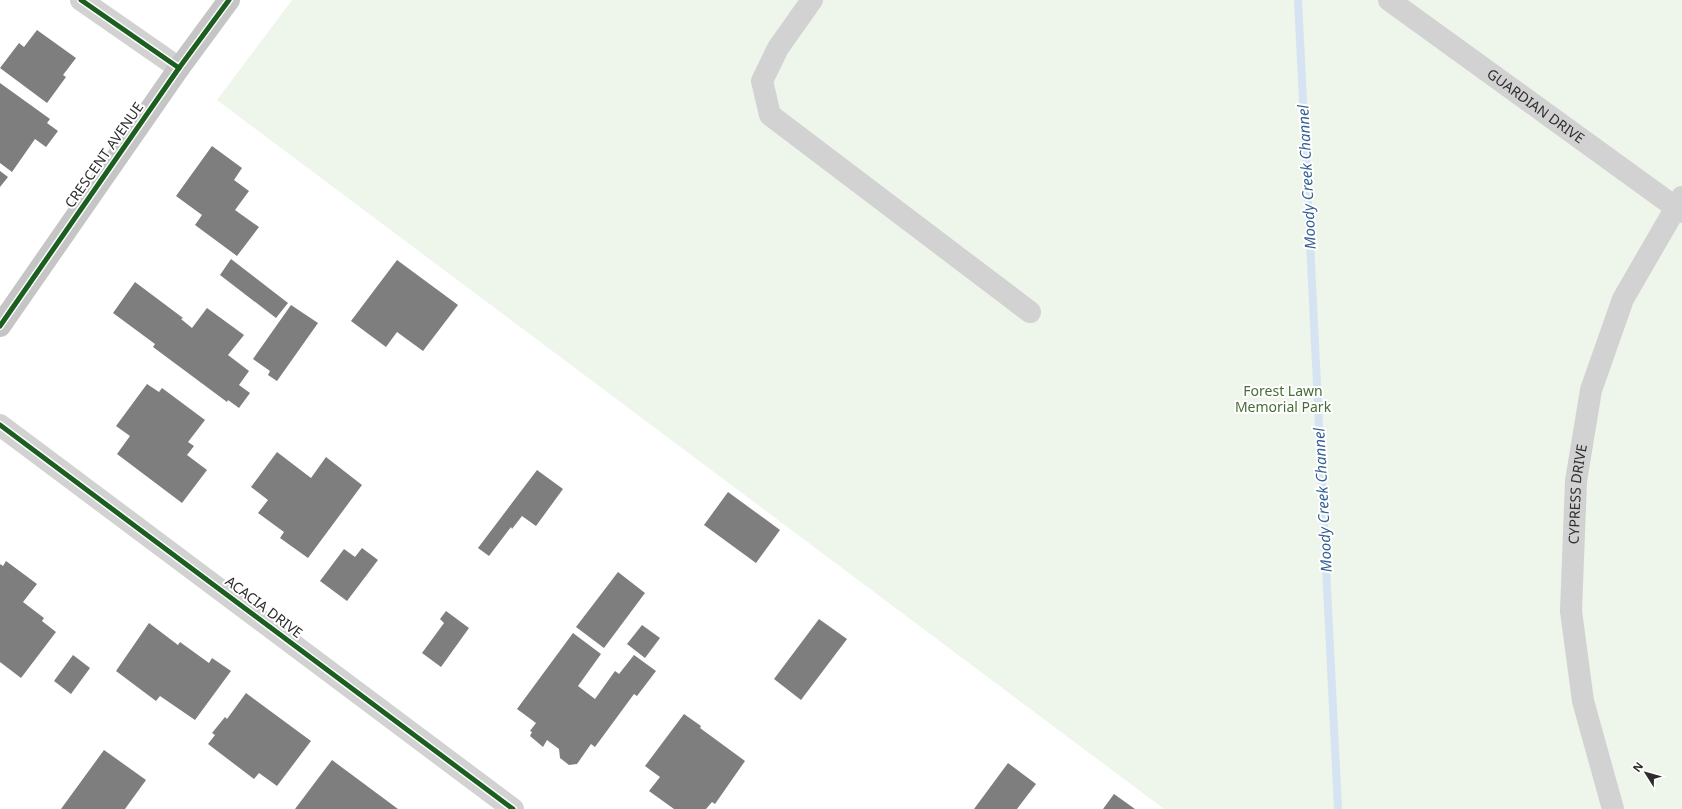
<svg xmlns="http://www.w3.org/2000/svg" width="1682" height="809" font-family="'Noto Sans',sans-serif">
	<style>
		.green { fill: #eef5ea }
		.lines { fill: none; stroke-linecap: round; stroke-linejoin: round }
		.stream { stroke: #d6e3f2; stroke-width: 8 }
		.building { fill: #7e7e7e }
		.minor { stroke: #d2d2d2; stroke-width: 22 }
		.major { stroke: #c5c5c5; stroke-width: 22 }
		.cycleway-casing { stroke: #fff; stroke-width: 8 }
		.cycleway { stroke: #1b5e20; stroke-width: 5 }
		.labels { text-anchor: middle; stroke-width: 4; stroke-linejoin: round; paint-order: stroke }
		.street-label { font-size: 14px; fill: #2d2d2d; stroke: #fff }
		.park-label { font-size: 14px; fill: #486c38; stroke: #fff }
		.water-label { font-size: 15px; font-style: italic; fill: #366194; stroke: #fff }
	</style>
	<rect width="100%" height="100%" fill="#fff"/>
	<polygon class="green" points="292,0 1682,0 1682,809 1164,809 217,100"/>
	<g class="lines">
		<polyline class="stream" points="1298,0 1338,809"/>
	</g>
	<g class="building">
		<polygon points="37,30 76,58 63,75 66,77 47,103 0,68 19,43 24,47"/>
		<polygon points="0,83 50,119 47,123 58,131 46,147 35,139 12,172 0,163"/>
		<polygon points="212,146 242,168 234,180 249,191 235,210 259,227 237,256 195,225 202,215 176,196"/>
		<polygon points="0,171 8,177 0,187"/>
		<polygon points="231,259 288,303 276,318 220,275"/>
		<polygon points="397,260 458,305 423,351 397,332 386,347 351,321"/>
		<polygon points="135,282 183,318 181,319 192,328 207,308 244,335 228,355 249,371 239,385 250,393 239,408 228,400 227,402 153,347 155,344 113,313"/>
		<polygon points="291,305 318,323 277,381 268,375 270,371 253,359"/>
		<polygon points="147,384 159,392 162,388 205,420 188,442 194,446 187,455 207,470 182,503 117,454 130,436 116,426"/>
		<polygon points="277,452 311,478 326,457 362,485 308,558 280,538 284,532 258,513 268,500 251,487"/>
		<polygon points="537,470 563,489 536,526 522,516 512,529 511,527 489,556 478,548"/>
		<polygon points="728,492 780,530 756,563 704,525"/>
		<polygon points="362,548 378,560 347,601 320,581 344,549 355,557"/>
		<polygon points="6,561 37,584 23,602 44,618 42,621 56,632 21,678 0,662 0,564 3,566"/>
		<polygon points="618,572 645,593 604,648 576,627"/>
		<polygon points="446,611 469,628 441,667 422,653 444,623 440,619"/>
		<polygon points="819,619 847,639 801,700 774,679"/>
		<polygon points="149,623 178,645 180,642 209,663 212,658 231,671 195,720 160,696 156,701 116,671"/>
		<polygon points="642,625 660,638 645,658 627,644"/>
		<polygon points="573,633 601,654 578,686 595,699 615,671 619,674 634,655 656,671 637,696 634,694 595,747 591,744 577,764 569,765 560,758 559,749 547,740 543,747 530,736 532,732 530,731 536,723 517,709"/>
		<polygon points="73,655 90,668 71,694 54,681"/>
		<polygon points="246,693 311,741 277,786 259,773 254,779 208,744 215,735 212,733 225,717 227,719"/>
		<polygon points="684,714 701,726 700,728 745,761 715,804 712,802 706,809 674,809 649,791 660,777 645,766"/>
		<polygon points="104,750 146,780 125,809 61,809"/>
		<polygon points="332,760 398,809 295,809"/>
		<polygon points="1008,763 1036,784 1017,809 974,809"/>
		<polygon points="1114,794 1135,809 1103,809"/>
	</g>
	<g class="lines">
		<g class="minor">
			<polyline points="81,0 179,68"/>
			<polyline points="812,0 778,48 762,81 770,115 1030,312"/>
			<path id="s1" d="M1389 0 1682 212"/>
			<polyline points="0,425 513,809"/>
			<path id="s2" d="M1613 809 1583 701 1571 611 1576 481 1591 390 1623 299 1682 197"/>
		</g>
		<polyline class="major" points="0,326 179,68 229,0"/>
		<defs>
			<g id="cycleway">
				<polyline points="81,0 179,68"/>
				<polyline points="0,326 179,68 229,0"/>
				<polyline points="0,425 513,809"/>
			</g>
		</defs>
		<use href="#cycleway" class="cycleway-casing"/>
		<use href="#cycleway" class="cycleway"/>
	</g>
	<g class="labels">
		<g class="street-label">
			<text dy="5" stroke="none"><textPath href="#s1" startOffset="181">GUARDIAN DRIVE</textPath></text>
			<text transform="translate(104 155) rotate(-55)" y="5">CRESCENT AVENUE</text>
			<text dy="5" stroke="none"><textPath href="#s2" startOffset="320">CYPRESS DRIVE</textPath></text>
			<text transform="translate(264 607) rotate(37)" y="5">ACACIA DRIVE</text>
		</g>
		<g class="park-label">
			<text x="1283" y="396">Forest Lawn<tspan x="1283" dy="16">Memorial Park</tspan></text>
		</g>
		<g class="water-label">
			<text transform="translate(1307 177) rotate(-93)" y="5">Moody Creek Channel</text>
			<text transform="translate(1323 500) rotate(-93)" y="5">Moody Creek Channel</text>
		</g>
	</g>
	<g transform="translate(1646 773) rotate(307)" stroke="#ffffff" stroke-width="3" paint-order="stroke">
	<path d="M0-3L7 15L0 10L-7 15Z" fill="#2d2d2d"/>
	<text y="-6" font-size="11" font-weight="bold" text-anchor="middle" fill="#2d2d2d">N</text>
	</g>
</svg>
